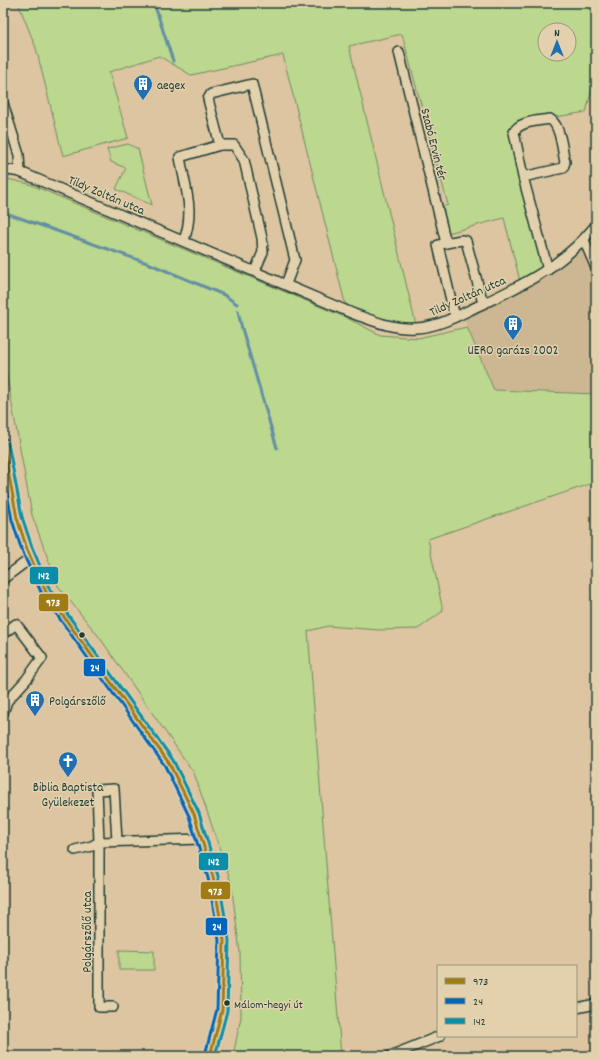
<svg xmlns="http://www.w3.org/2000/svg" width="599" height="1059" font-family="Dekko,sans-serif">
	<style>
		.built { fill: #cdb792 }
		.green { fill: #bcd78e; stroke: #6e8a61; fill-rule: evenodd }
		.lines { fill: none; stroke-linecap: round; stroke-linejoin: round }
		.stream { stroke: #638fa4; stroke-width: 3 }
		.minor-casing { stroke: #1f3d34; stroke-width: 12 }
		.tertiary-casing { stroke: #1f3d34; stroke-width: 14 }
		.minor { stroke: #e3d1ae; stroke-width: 9 }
		.tertiary { stroke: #e3d1ae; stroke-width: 11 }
		.bus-1-casing { stroke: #e3d1ae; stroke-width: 6 }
		.bus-2-casing { stroke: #e3d1ae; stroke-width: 6 }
		.bus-3-casing { stroke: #e3d1ae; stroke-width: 6 }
		.bus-1 { stroke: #a17c15; stroke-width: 3 }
		.bus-2 { stroke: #0065bd; stroke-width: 3 }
		.bus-3 { stroke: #088ea8; stroke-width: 3 }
		.bus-dot { fill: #1f3d34; stroke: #e3d1ae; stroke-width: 1.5 }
		.labels { text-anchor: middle; stroke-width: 3; stroke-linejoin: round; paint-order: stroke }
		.bus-label { font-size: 12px; fill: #1f3d34; stroke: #e3d1ae; text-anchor: start }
		.poi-label { font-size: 13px; fill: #1f3d34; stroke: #e3d1ae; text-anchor: start }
		.street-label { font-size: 13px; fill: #1f3d34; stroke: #e3d1ae }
		.line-badge { stroke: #e3d1ae; stroke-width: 1.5 }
		.badge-label { font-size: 11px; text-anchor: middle; font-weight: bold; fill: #fff }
	</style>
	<rect width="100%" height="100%" fill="#dcc5a0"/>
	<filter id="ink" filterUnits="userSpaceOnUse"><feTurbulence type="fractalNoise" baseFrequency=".025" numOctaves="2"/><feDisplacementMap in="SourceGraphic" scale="8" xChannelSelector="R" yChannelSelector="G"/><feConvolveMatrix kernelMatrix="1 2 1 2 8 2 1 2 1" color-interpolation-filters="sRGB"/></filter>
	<g filter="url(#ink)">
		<polygon class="built" points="584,240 596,268 596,394 494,390 462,314 521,285"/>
		<g class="green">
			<path d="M18 3H596V73L586 112 513 124 548 270 521 285 504 218 444 234 438 208 448 205 402 34 349 46 416 325 406 327 356 311 345 303 283 55 191 75 159 56 109 72 128 138 63 156 36 48ZM545 30H569V54H545Z"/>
			<polygon points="128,144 138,149 152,205 116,189 126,168 111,162 107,149"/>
			<polygon points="3,178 29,184 347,318 380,335 418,338 467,327 494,390 596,394 596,482 428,539 443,611 418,629 379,630 328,626 308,631 341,1056 233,1056 241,1017 240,953 231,882 194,773 100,638 58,586 32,515 3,355"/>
			<polygon points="119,950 154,951 154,970 119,970"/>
		</g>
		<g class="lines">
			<g class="stream">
				<polyline points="154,3 173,61"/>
				<polyline points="3,212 150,264 224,295 237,304"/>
				<polyline points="238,311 241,325 277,448"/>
			</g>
			<defs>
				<g id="minor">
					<polyline points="399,52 446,243 438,245 455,317"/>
					<polyline points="3,103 19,155 20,172"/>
					<polyline points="220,145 234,145 244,160 262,238 263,252 255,271"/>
					<path d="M3 169 20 172 354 314C374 321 395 330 416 328 438 327 457 316 476 307 523 285 563 266 596 225"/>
					<path d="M523 177 563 168 565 162C562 150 561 126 550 119 539 121 519 121 514 132L523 177 548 270"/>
					<path d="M184 240C195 210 185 188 180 157L220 145 208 99 211 94 252 84 295 260 286 284"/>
					<polyline points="584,240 596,268"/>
					<polyline points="446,243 461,240 466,241 483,303"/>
					<polyline points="3,579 31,558"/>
					<polyline points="3,634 16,624 42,658 26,680 7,701 3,713"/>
					<polyline points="75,850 92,846 99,842 97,790 114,789 117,841"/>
					<polyline points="113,1007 99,1007 99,842 202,839"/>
					<polyline points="576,1008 596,1004"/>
					<polyline points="390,1056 440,1036"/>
				</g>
				<polyline id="tertiary" points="3,444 17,518 27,549 46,592 169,763 194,814 213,877 224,940 222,1010 210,1056"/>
			</defs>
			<use href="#minor" class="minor-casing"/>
			<use href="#tertiary" class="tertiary-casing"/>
			<use href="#minor" class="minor"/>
			<use href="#tertiary" class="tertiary"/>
			<defs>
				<polyline id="bus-1" points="3,444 17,518 27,549 46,592 169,763 194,814 213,877 224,940 222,1010 210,1056"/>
				<polyline id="bus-2" points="3,471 12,520 22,551 42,594 165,766 189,816 208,878 219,940 217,1009 205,1055"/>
				<polyline id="bus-3" points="8,443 22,517 32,547 50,590 173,760 199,813 218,876 229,940 227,1011 215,1056"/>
			</defs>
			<use href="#bus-1" class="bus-1-casing"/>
			<use href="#bus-2" class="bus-2-casing"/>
			<use href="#bus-3" class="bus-3-casing"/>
			<use href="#bus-1" class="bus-1"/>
			<use href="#bus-2" class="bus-2"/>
			<use href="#bus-3" class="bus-3"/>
		</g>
	</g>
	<defs>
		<symbol id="building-pin" viewBox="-11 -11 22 30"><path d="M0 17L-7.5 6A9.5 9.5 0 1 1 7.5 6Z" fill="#1f6fb2" stroke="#e3d1ae"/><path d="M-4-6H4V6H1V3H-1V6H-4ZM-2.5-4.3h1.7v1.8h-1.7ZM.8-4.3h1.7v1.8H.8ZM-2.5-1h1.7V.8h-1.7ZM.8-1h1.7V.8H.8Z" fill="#fff"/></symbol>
		<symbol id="church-pin" viewBox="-11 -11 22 30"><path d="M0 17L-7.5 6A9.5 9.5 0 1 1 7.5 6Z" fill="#1f6fb2" stroke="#e3d1ae"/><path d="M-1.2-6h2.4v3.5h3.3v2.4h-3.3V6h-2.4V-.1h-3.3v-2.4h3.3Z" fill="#fff"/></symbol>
	</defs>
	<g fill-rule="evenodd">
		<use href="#building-pin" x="132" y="73" width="22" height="30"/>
		<use href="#building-pin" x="502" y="313" width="22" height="30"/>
		<use href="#building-pin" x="24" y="689" width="22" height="30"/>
		<use href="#church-pin" x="57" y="750" width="22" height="30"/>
	</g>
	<g class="bus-dot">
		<circle cx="82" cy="635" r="3.5"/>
		<circle cx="227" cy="1003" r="3.5"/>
	</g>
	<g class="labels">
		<g class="bus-label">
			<text x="234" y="1008">Málom-hegyi út</text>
		</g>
		<g class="poi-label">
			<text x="157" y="89">aegex</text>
			<text x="513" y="354" text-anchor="middle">UERO garázs 2002</text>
			<text x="49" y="705">Polgárszőlő</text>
			<text x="68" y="791" text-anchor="middle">Biblia Baptista<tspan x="68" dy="15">Gyülekezet</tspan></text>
		</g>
		<g class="street-label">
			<text transform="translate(435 144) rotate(76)" y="5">Szabó Ervin tér</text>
			<text transform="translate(107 194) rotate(23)" y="5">Tildy Zoltán utca</text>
			<text transform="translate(467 295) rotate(-24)" y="5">Tildy Zoltán utca</text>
			<text transform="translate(86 932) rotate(-90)" y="5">Polgárszőlő utca</text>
		</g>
	</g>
	<g class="line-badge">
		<rect x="29" y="566" width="30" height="19" rx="4" fill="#088ea8"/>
		<rect x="38" y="593" width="31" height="19" rx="4" fill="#a17c15"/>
		<rect x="83" y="658" width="23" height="19" rx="4" fill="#0065bd"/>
		<rect x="198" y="852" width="31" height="19" rx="4" fill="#088ea8"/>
		<rect x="200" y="881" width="31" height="19" rx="4" fill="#a17c15"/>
		<rect x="205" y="917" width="23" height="19" rx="4" fill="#0065bd"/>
	</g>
	<g class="badge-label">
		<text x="44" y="579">142</text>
		<text x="53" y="606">973</text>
		<text x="95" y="671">24</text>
		<text x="214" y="865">142</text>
		<text x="215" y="895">973</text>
		<text x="217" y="930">24</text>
	</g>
	<rect width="599" height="1059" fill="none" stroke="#e3d1ae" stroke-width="16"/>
	<rect x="8" y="8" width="583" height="1043" fill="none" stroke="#1f3d34" stroke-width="1.5" filter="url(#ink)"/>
	<rect x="437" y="965" width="140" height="72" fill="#e3d1ae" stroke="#95967d"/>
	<rect x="445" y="978" width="20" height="6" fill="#a17c15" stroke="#95967d"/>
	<text x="473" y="985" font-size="12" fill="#1f3d34">973</text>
	<rect x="445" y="998" width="20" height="6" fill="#0065bd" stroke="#95967d"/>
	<text x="473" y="1005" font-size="12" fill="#1f3d34">24</text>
	<rect x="445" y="1018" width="20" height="6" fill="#088ea8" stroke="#95967d"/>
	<text x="473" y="1025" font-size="12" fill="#1f3d34">142</text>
	<g transform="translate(557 42)"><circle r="19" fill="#e3d1ae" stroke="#95967d"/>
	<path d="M0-3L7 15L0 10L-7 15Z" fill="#1f6fb2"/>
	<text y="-6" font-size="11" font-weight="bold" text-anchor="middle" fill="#1f3d34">N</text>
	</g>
</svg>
